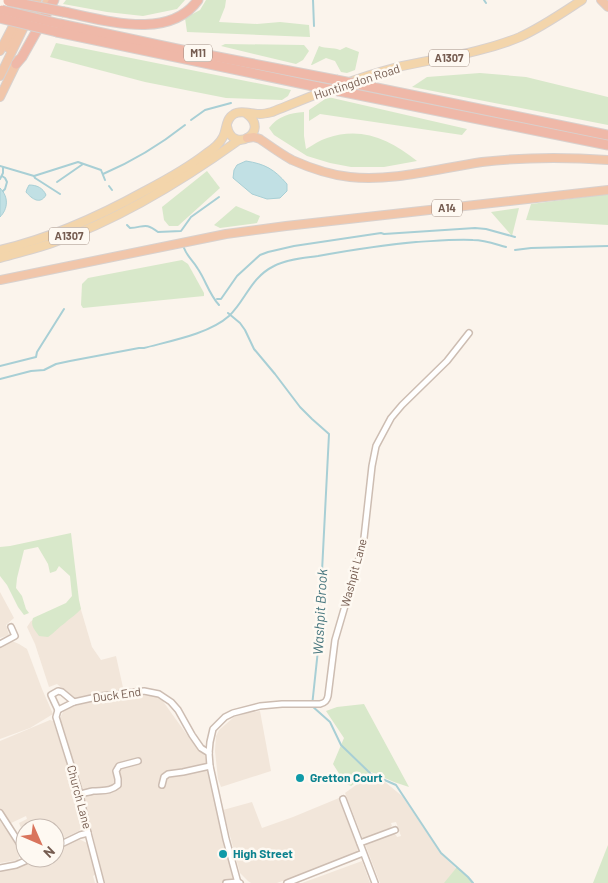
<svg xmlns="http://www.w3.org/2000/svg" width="608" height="883" font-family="Barlow,sans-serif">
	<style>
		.residential { fill: #f2e6da }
		.green { fill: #d8e8ca }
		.water { fill: #c1e0e4; stroke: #a8cfd5 }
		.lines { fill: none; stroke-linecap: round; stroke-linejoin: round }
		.stream { stroke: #a8cfd5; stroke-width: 2 }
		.minor-casing { stroke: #cdbdb2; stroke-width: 8 }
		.primary-casing { stroke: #d8d1ce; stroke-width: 10 }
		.trunk-casing { stroke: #d8d1ce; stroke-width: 10 }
		.motorway-casing { stroke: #d8d1ce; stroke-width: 11 }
		.minor { stroke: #fff; stroke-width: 5 }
		.primary { stroke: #f3d5ab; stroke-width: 8 }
		.trunk { stroke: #f1c6aa; stroke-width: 8 }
		.motorway { stroke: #efb8a8; stroke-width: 9 }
		.motorway-bridge-casing { stroke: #d8d1ce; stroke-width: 11; stroke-linecap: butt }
		.motorway-bridge { stroke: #efb8a8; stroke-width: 9 }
		.culture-dot { fill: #0f9aa8; stroke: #fef9f2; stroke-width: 2 }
		.labels { text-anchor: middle; stroke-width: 5; stroke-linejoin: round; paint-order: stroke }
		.shield { fill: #fef9f2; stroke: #9e8b81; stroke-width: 1 }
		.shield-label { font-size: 11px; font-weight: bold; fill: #755c50 }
		.street-label { font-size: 12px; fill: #755c50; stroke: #fef9f2 }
		.culture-label { font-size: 12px; font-weight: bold; fill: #0d838f; stroke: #fef9f2; text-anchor: start }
		.water-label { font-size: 14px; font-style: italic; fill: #48777f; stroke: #fef9f2 }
	</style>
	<rect width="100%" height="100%" fill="#fbf4ec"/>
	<g class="residential">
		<polygon points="0,592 14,618 6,625 9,635 0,638"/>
		<polygon points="79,603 92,647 101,660 116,656 124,692 76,700 57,684 49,687 35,644 27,627 31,621"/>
		<polygon points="12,641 19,644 27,649 42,689 53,714 30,728 0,739 0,648"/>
		<polygon points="137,695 154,696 162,700 190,739 206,757 235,883 104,883 84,797 59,720 64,710 98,698"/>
		<polygon points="260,711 271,771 221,787 218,779 215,751 216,736 219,730 234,717 248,713"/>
		<polygon points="50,720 53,721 79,802 84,822 79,831 55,842 55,828 25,828 25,837 19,823 27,819 26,816 9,824 0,810 0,741"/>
		<polygon points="370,775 385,782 402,796 441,854 466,878 455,883 380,883 365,844 393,833 396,835 397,837 401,836 396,822 391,823 392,826 389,829 363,839 345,793"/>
		<polygon points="339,798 358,849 356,854 277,883 251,883 248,881 240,873 223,810 252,802 262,828 293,817"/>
		<polygon points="0,821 18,847 20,855 18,860 0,863"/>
		<polygon points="79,839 89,844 96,874 93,876 95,883 0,883 0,871 28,863 40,858 55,858 55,851"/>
		<polygon points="362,861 370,883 302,883"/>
	</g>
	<g class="green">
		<polygon points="66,0 185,0 177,9 143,16 107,12 63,4"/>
		<polygon points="206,0 226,0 225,7 219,22 257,24 280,22 309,25 310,37 187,32 185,18 200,10"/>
		<polygon points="56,43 291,90 288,96 282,100 226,98 145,82 50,57"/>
		<polygon points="225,44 304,45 309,51 303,60 296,64 221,46"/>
		<path d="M319 46C327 49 332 47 340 50L346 47 359 52 355 70 347 73 341 72 335 61 326 58 312 65H311Z"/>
		<polygon points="480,73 526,77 608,97 608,125 412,87 427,77"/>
		<polygon points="328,97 467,129 462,135 320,114 309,121 309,110"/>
		<path d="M304 112V136L306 149C313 145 320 140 327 138 361 126 390 139 417 161L384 167H351L330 163 307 156 274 135 269 128C278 116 290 113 304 112Z"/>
		<polygon points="207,171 220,188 178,226 169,226 164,220 162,207"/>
		<polygon points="608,194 608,225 526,220 531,204"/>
		<polygon points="236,206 260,216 257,223 220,228 214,225"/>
		<polygon points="519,208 512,236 491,212"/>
		<polygon points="182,260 188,264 204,293 204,296 83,308 81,305 82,284 88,278"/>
		<path d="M71 533 79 600 81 609C76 615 70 618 65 623 59 627 54 633 48 637L39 636C35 630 30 626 33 618L66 603 72 596 70 576 59 566 56 571 50 573 48 564 38 547 24 550 17 578 16 588 22 596 26 609 29 613 24 615 18 607 7 585 0 576V547L10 546Z"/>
		<polygon points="364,704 409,787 394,782 371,772 351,786 345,783 333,764 344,738 326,711 337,707"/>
		<polygon points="608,845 608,883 593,883"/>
		<polygon points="457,867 468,877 473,883 444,883"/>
	</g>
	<g class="water">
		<path d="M246 161C265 164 274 169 287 184V191L280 198 267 199 252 194 233 178 234 170 237 165Z"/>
		<path d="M29 185C37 185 43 188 46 195 40 205 32 199 26 192L27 189Z"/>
		<path d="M0 188C9 197 8 209 0 217Z"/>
	</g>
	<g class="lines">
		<g class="stream">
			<polyline points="313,0 314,26"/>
			<polyline points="484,0 486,3"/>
			<polyline points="191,120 205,110 231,103"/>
			<polyline points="0,166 34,176 78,162 101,170 105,180"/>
			<path d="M103 174C131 162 161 144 185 125"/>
			<polyline points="2,176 5,178 7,182 5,189 3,191"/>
			<polyline points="34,176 35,178 60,194"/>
			<polyline points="0,179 3,173 3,167"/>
			<polyline points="57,182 83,164"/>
			<polyline points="109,186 112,190"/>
			<path d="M127 225 130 228C145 227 145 222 158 232L181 231 191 217 219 197"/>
			<path d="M184 248C188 258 193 260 198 269 206 281 209 294 219 305"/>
			<polyline points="515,250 531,248 608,246"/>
			<polyline points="217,299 221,299 237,276 260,255 268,252 294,246 381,233 384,234 475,228 486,229 515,237"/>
			<polyline points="228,313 240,323 245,330 254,349 275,374 300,407 312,419 329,434 318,650 312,706 330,722 341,745 371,774 396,785 441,853 468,877 473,883"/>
			<polyline points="0,366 36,357 37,352 64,309"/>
			<path d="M0 379 31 371 44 370 56 364 70 361 139 348H144C170 341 209 334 229 316 246 300 250 278 274 266 287 259 304 258 318 256 351 250 383 245 416 242 435 241 454 239 473 240 485 240 495 244 506 247"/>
		</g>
		<defs>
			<g id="minor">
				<polyline points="0,644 15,636 11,627"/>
				<polyline points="58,710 74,702 101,696 144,691 159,694 171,702 178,710 192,735 201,748 209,753"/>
				<polyline points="58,710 56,717 80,794 88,833 101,883"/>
				<polyline points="58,710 51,695 58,691 62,692 74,702"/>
				<polyline points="162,785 164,777 168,774 183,772 210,766"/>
				<path d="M80 794C84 793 89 792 93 791 103 790 110 792 118 785V779L116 771 119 766 138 761"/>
				<polyline points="343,799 375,883"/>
				<polyline points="0,813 25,852"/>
				<polyline points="360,843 395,830"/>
				<polyline points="55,847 80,835 88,833"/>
				<polyline points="0,868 16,865 32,858"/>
				<polyline points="226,883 238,882 240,883"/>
				<path d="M238 883 226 839 210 766 209 753 210 742 213 729 225 717 233 713 260 706 282 704H320C325 703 327 701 328 696L335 640 359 558 364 538 372 466 376 446 391 418 402 405 447 361 469 333"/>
				<polyline points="287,883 363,853"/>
			</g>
			<g id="primary">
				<path d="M227 126C232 155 271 132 247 114"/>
				<path d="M0 250C52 238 98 217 145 191 166 180 188 168 207 153 213 149 219 145 223 137 227 130 225 119 234 114 240 110 252 114 260 114 264 114 268 113 272 112 312 96 352 79 394 68 436 58 479 54 520 37 542 27 562 13 582 0"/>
				<path d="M0 258C17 253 35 249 52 243 118 220 182 181 239 140"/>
			</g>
			<g id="trunk">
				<polyline points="601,0 608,7"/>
				<polyline points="36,23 48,0"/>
				<polyline points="8,48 29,0"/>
				<polyline points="0,51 13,26"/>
				<polyline points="0,76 37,0"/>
				<polyline points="0,97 18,60"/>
				<path d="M247 138 254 137 260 139C270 146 281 154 292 160 310 168 330 175 350 177 392 182 440 168 482 162 524 157 566 157 608 160"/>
				<polyline points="0,280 226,234 286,226 608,190"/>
			</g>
			<g id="motorway">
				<path d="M64 12C105 20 169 41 198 0"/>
				<polyline points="60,24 177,49 336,80"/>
				<polyline points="57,32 318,87"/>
				<polyline points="16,64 22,57 54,0"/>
				<polyline points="357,84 608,135"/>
				<polyline points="339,91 608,145"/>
			</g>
		</defs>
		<use href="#minor" class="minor-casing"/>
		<use href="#primary" class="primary-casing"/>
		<use href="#trunk" class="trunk-casing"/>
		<use href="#motorway" class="motorway-casing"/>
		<use href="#minor" class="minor"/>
		<use href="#primary" class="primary"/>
		<use href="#trunk" class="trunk"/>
		<use href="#motorway" class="motorway"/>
		<defs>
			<g id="motorway-bridge">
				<polyline points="8,1 64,12"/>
				<polyline points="2,10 60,24"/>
				<polyline points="0,18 57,32"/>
				<polyline points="336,80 357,84"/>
				<polyline points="318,87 339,91"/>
			</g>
		</defs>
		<use href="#motorway-bridge" class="motorway-bridge-casing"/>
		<use href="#motorway-bridge" class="motorway-bridge"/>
	</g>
	<g class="culture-dot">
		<circle cx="300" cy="778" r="5"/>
		<circle cx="223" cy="854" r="5"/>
	</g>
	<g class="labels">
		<g class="shield">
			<rect x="184" y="44.5" width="28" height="17" rx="4"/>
			<rect x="429" y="49.5" width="40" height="17" rx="4"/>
			<rect x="432" y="199.5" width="30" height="17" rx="4"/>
			<rect x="49" y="227.5" width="40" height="17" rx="4"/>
		</g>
		<g class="shield-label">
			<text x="198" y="57">M11</text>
			<text x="449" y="62">A1307</text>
			<text x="447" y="212">A14</text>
			<text x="69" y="240">A1307</text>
		</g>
		<g class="street-label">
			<text transform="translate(357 82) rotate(-18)" y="4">Huntingdon Road</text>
			<text transform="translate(354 573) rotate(-75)" y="4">Washpit Lane</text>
			<text transform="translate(117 695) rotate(-8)" y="4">Duck End</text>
			<text transform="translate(79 797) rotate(75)" y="4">Church Lane</text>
		</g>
		<g class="culture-label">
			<text x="310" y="782">Gretton Court</text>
			<text x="233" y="858">High Street</text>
		</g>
		<g class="water-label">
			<text transform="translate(320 612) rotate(-87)" y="5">Washpit Brook</text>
		</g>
	</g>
	<g transform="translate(40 843) rotate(135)"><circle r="24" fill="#fef9f2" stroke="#c7bab1"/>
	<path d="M0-4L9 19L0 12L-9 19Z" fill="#d9745c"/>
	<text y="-8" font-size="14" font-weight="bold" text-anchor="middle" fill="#755c50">N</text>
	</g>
</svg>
